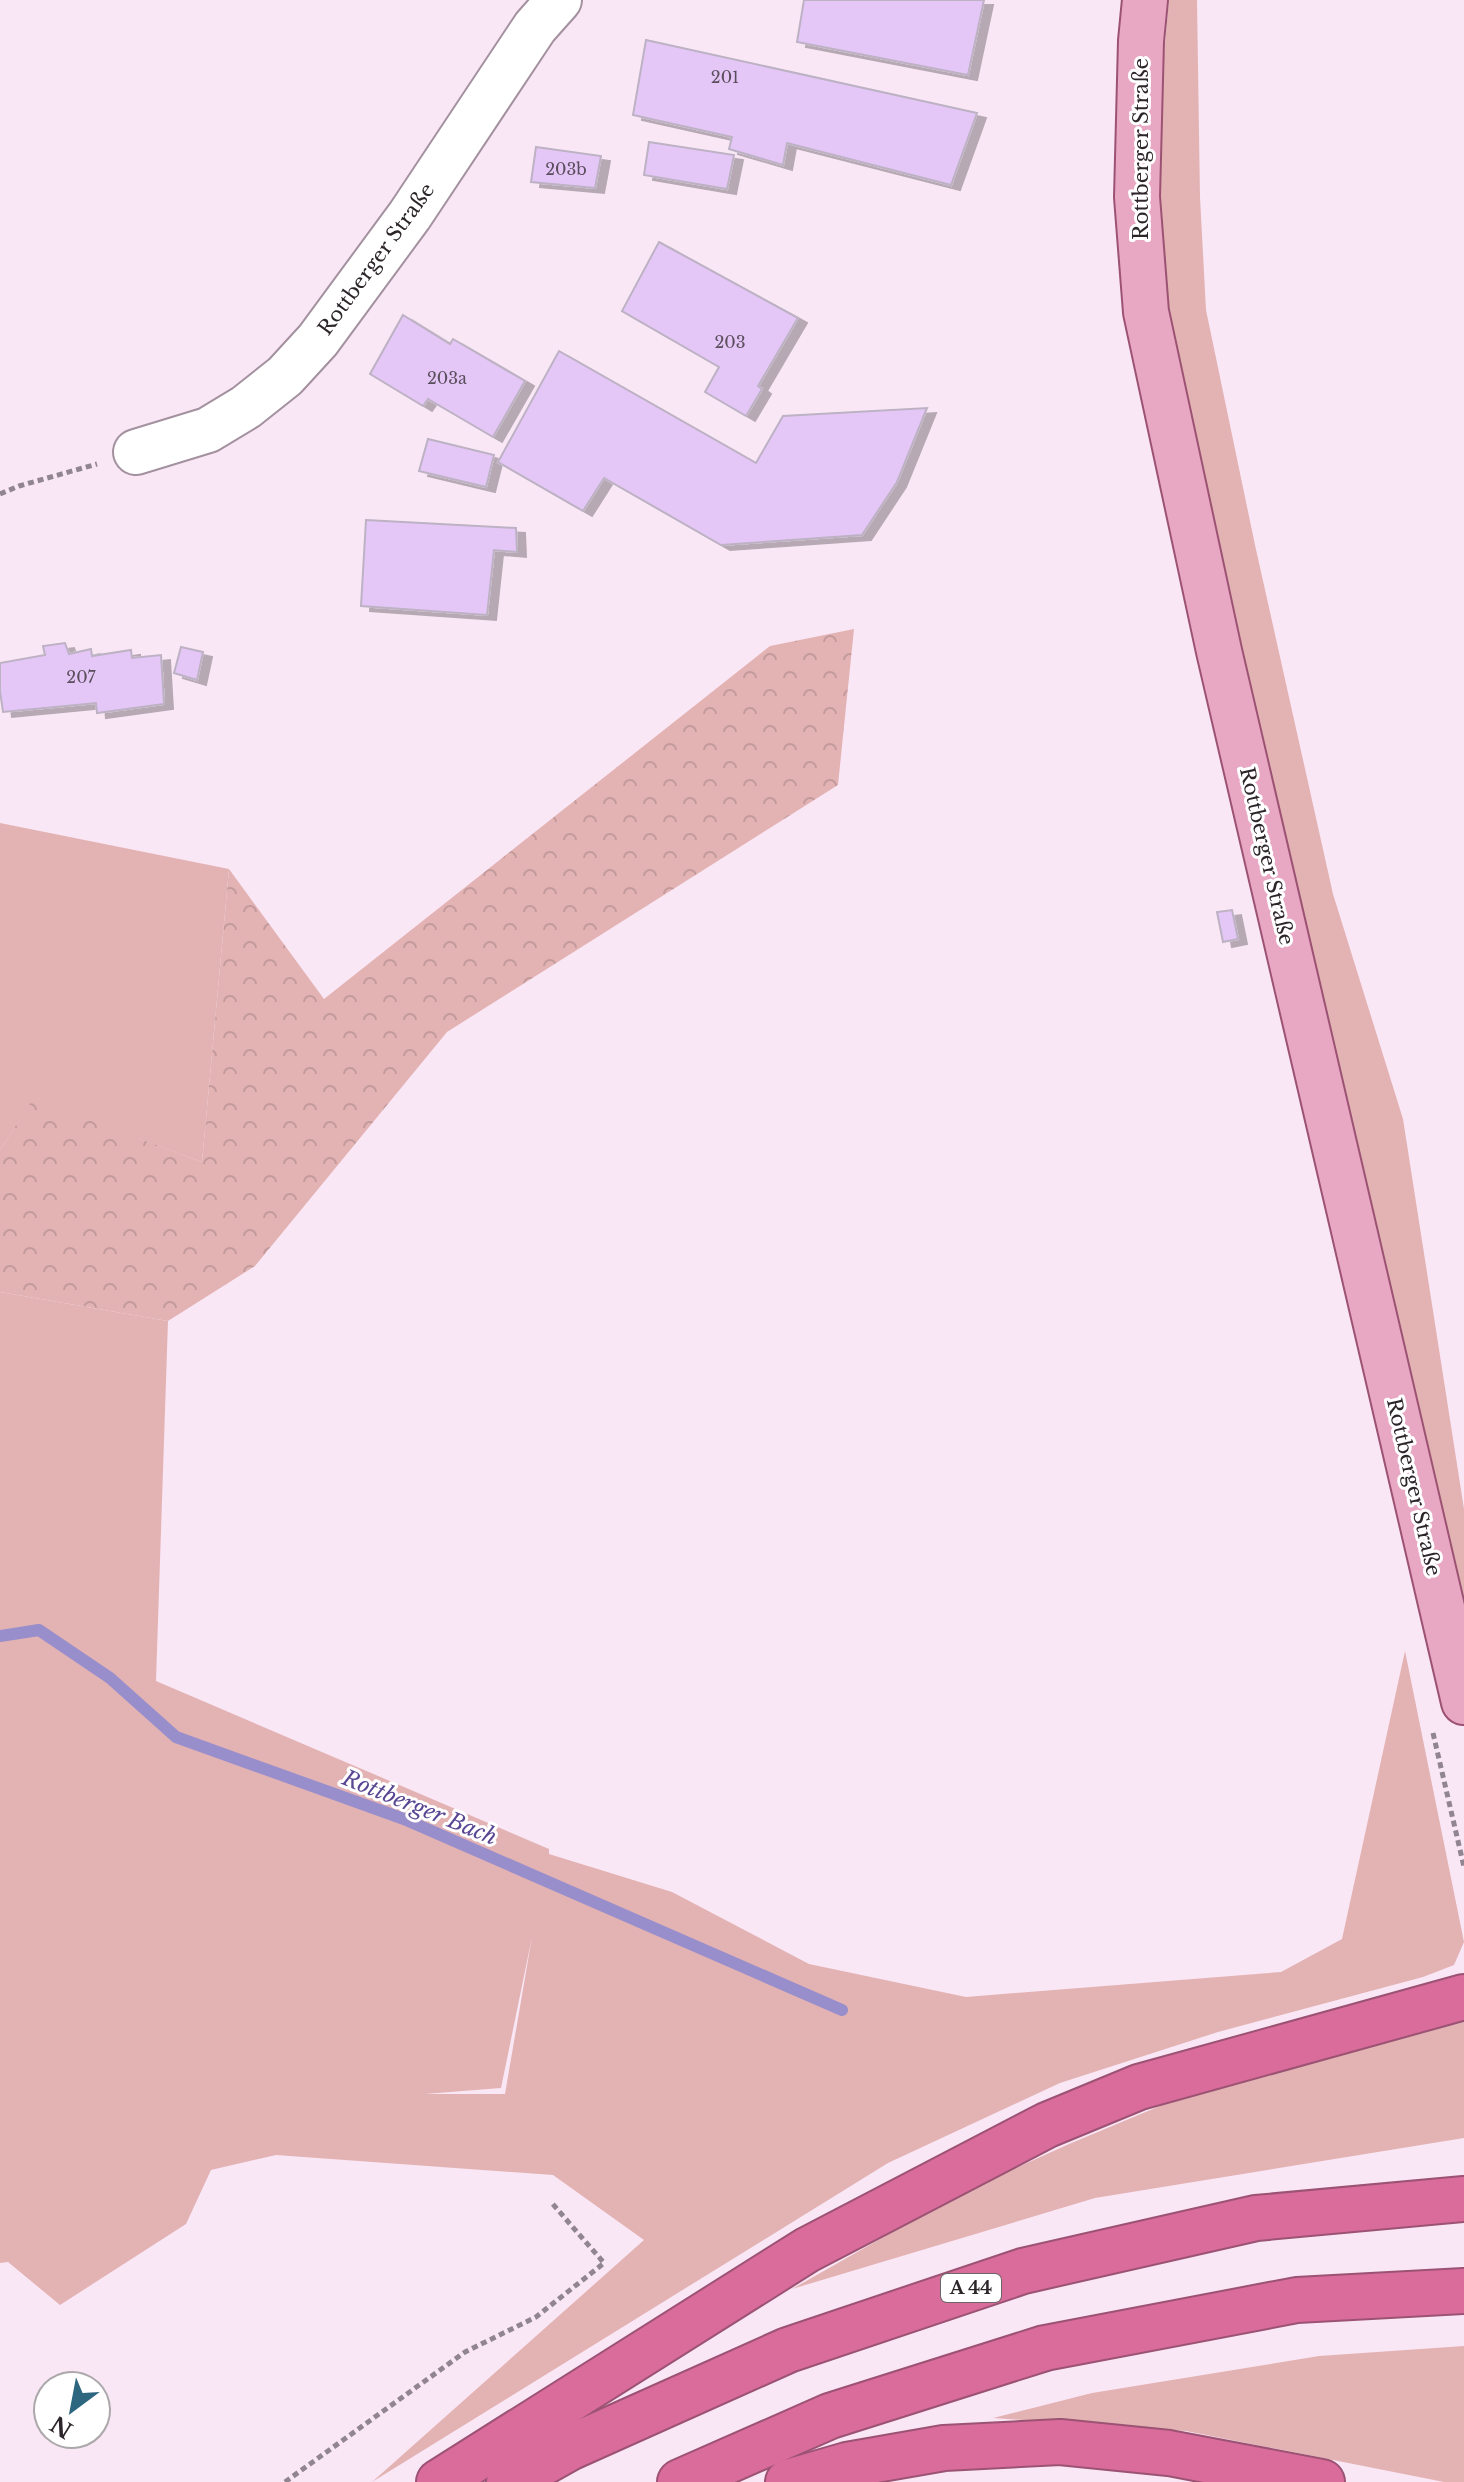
<svg xmlns="http://www.w3.org/2000/svg" width="1464" height="2482" font-family="'Libre Baskerville',serif">
	<style>
		.green { fill: #e3b3b4; fill-rule: evenodd }
		.forest { fill: url(#forest-crowns) }
		.lines { fill: none; stroke-linecap: round; stroke-linejoin: round }
		.stream { stroke: #988ecb; stroke-width: 12 }
		.building { fill: #e5c7f7; stroke: #bdb2c4; stroke-width: 2; filter: url(#shadow) }
		.minor-casing { stroke: #a3919f; stroke-width: 48 }
		.major-casing { stroke: #9c5373; stroke-width: 48 }
		.highway-casing { stroke: #9c5373; stroke-width: 48 }
		.path { stroke: #91858f; stroke-width: 5; stroke-dasharray: 6 4; stroke-linecap: butt }
		.minor { stroke: #fff; stroke-width: 44 }
		.major { stroke: #e8a7c3; stroke-width: 44 }
		.highway { stroke: #d96c9b; stroke-width: 44 }
		.labels { text-anchor: middle; stroke-width: 6; stroke-linejoin: round; paint-order: stroke }
		.number-label { font-size: 16px; fill: #5a4e5d }
		.shield { fill: #fff; stroke: #6b666a; stroke-width: 2 }
		.shield-label { font-size: 18px; font-weight: bold; fill: #2c252a }
		.street-label { font-size: 20px; fill: #2c252a; stroke: #fff }
		.water-label { font-size: 22px; font-style: italic; fill: #594793; stroke: #fff }
	</style>
	<defs>
		<pattern id="forest-crowns" width="20" height="18" patternUnits="userSpaceOnUse" patternTransform="scale(2)"><rect width="20" height="18" fill="#e3b3b4"/><path d="M2 6a3 3 0 1 1 6 0M12 15a3 3 0 1 1 6 0" fill="none" stroke="#c39a9b"/></pattern>
		<filter id="shadow"><feDropShadow dx="9" dy="5" stdDeviation="0" flood-color="#0004"/></filter>
	</defs>
	<rect width="100%" height="100%" fill="#fae7f6"/>
	<g class="green">
		<polygon points="1169,0 1197,0 1200,197 1206,310 1255,545 1333,894 1403,1119 1464,1509 1464,1606 1249,707 1168,303 1155,152"/>
		<polygon points="0,823 229,869 202,1162 33,1100 0,1150"/>
		<path d="M0 1292 168 1321 156 1681 549 1849V1854L672 1892 809 1964 966 1997 1281 1972 1342 1939 1405 1651 1464 1942 1454 1965 1423 1977 1218 2032 1060 2083 888 2163 372 2482 644 2240 553 2175 276 2155 211 2170 186 2224 60 2305 8 2262 0 2263ZM532 1937 505 2094H425L501 2088Z"/>
		<polygon points="1464,2022 1464,2138 1095,2198 792,2289 963,2192 1069,2144 1191,2093"/>
		<polygon points="1464,2346 1464,2482 1444,2482 1186,2431 993,2418 1092,2393 1319,2356"/>
	</g>
	<polygon class="forest" points="854,629 838,785 447,1032 255,1266 168,1321 0,1292 0,1150 33,1099 202,1162 229,869 324,999 770,646"/>
	<g class="lines">
		<polyline class="stream" points="0,1636 39,1630 110,1678 176,1737 404,1819 842,2010"/>
	</g>
	<g class="building">
		<polygon points="804,0 984,0 968,75 797,42"/>
		<polygon points="646,40 977,113 951,185 787,143 783,165 729,149 732,137 633,115"/>
		<polygon points="649,142 734,155 727,189 644,175"/>
		<polygon points="536,147 601,156 595,188 531,182"/>
		<polygon points="659,242 798,318 758,386 762,389 746,416 705,392 719,367 622,311"/>
		<polygon points="403,315 450,344 453,339 525,381 493,437 428,399 423,406 370,374"/>
		<polygon points="559,351 756,463 783,416 927,408 897,482 862,535 721,545 604,478 583,511 498,462"/>
		<polygon points="428,439 494,455 486,487 419,471"/>
		<polygon points="366,520 516,528 517,552 494,550 487,615 361,606"/>
		<polygon points="65,643 69,654 91,649 92,656 131,650 132,658 161,655 164,704 97,713 96,703 3,712 0,691 0,663 45,655 43,646"/>
		<polygon points="181,647 203,652 197,680 174,673"/>
		<polygon points="1232,910 1238,939 1223,942 1217,912"/>
	</g>
	<g class="lines">
		<defs>
			<polyline id="minor" points="136,452 208,430 246,407 285,376 318,340 410,215 535,27 559,0"/>
			<polyline id="major" points="1145,0 1141,41 1137,197 1146,312 1219,651 1464,1702"/>
			<g id="highway">
				<polyline points="439,2482 807,2250 1047,2125 1139,2087 1464,1997"/>
				<polyline points="509,2482 569,2448 788,2350 1023,2271 1256,2218 1464,2199"/>
				<polyline points="680,2482 830,2416 1045,2348 1297,2300 1464,2291"/>
				<polyline points="788,2482 847,2465 944,2448 1060,2442 1169,2453 1322,2482"/>
			</g>
		</defs>
		<use href="#minor" class="minor-casing"/>
		<use href="#major" class="major-casing"/>
		<use href="#highway" class="highway-casing"/>
		<g class="path">
			<polyline points="0,494 19,486 97,464"/>
			<polyline points="1433,1733 1464,1867"/>
			<polyline points="285,2482 465,2352 536,2317 604,2263 551,2202"/>
		</g>
		<use href="#minor" class="minor"/>
		<use href="#major" class="major"/>
		<use href="#highway" class="highway"/>
	</g>
	<g class="labels">
		<g class="number-label">
			<text x="725" y="83">201</text>
			<text x="566" y="175">203b</text>
			<text x="730" y="348">203</text>
			<text x="447" y="384">203a</text>
			<text x="81" y="683">207</text>
		</g>
		<rect class="shield" x="941" y="2274" width="60" height="28" rx="6"/>
		<g class="shield-label">
			<text x="971" y="2294">A 44</text>
		</g>
		<g class="street-label">
			<text transform="translate(1141 149) rotate(-90)" y="7">Rottberger Straße</text>
			<text transform="translate(376 259) rotate(-54)" y="7">Rottberger Straße</text>
			<text transform="translate(1267 856) rotate(77)" y="7">Rottberger Straße</text>
			<text transform="translate(1414 1487) rotate(77)" y="7">Rottberger Straße</text>
		</g>
		<g class="water-label">
			<text transform="translate(420 1807) rotate(22)" y="8">Rottberger Bach</text>
		</g>
	</g>
	<g transform="translate(72 2410) rotate(212)"><circle r="38" fill="#ffffff" stroke="#aba8aa" stroke-width="2"/>
	<path d="M0-6L14 30L0 20L-14 30Z" fill="#2c667f"/>
	<text y="-12" font-size="22" font-weight="bold" text-anchor="middle" fill="#2c252a">N</text>
	</g>
</svg>
